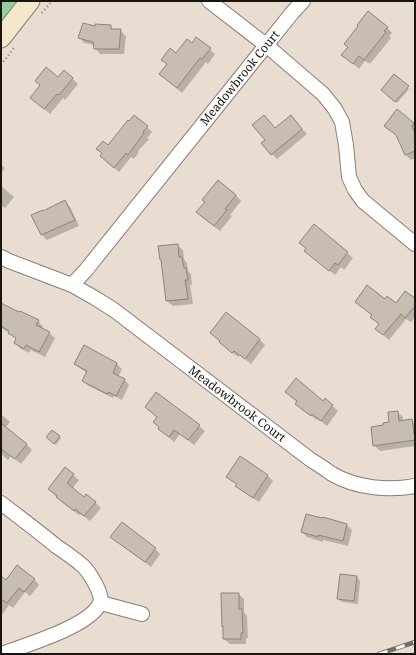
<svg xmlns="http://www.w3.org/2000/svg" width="416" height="655" font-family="'Noto Serif',serif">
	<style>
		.green { fill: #93d09d }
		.shadow { fill: #0003 }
		.building { fill: #c8bdb1; stroke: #8f8479 }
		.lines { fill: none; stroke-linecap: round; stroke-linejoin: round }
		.minor-casing { stroke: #8a7f75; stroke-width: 16 }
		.secondary-casing { stroke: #8a7f75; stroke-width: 21 }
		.path { stroke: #91887f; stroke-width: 2.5; stroke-dasharray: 1 3; stroke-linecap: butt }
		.minor { stroke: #fff; stroke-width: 14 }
		.secondary { stroke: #f4e8cc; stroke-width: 19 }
		.rail-casing { stroke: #766e66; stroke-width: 4.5 }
		.rail { stroke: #fff; stroke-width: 3; stroke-dasharray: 9; stroke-linecap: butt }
		.labels { text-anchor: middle; stroke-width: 3.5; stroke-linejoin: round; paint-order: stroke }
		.street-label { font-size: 12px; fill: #191510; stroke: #fff }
	</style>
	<rect width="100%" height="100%" fill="#e9dcd1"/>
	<polygon class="green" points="1,1 19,1 1,23"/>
	<g class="shadow">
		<polygon points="110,26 114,30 120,30 126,36 124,54 100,54 95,48 95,45 84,43 79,37"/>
		<polygon points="387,27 392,33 389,36 391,38 370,64 365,61 359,69 343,55"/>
		<polygon points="196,38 215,54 208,64 206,62 182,93 160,74 192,44"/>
		<polygon points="395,76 409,89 397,103 382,90"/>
		<polygon points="58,78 72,78 78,84 65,100 63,98 50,114 37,103"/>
		<polygon points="398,111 415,125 415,158 411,160 406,155 398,137"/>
		<polygon points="291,117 307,134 277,159 272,154 266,140 276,129"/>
		<polygon points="147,127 152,132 147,138 149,139 138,151 139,152 134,159 131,157 119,172 106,161 108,147"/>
		<polygon points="1,165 5,168 1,173"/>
		<polygon points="1,186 14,197 5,208 1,205"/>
		<polygon points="236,195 241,201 230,215 232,216 220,231 203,218 198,212"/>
		<polygon points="65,201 70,207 79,226 47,240 42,235 33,216 44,212"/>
		<polygon points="177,245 183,250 184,259 187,263 188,271 191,274 192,285 190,285 193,304 173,306 167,301 162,261 161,260"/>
		<polygon points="305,251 347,253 353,258 344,270 341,267 335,275 311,256"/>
		<polygon points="415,299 415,317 411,322 406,319 389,340 376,329 380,325 372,317 373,316 356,302 385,300 396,304"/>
		<polygon points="1,307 38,321 43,327 42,329 49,333 55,338 45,357 31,350 29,353 20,348 15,343 17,339 8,332 1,328"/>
		<polygon points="226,314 260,340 265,345 251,364 240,355 238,357 226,348"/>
		<polygon points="84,346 117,364 122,369 118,377 124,379 129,385 122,400 114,396 113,398 89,386 83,381 87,373 81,369 75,364"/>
		<polygon points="286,392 323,402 325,400 338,411 327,426 318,419 317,420 302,409 298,402"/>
		<polygon points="156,393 199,426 205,431 194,445 180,434 174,442 159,429"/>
		<polygon points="397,412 403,417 403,421 411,420 415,424 415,446 380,451 374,445 384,426 390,423"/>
		<polygon points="1,414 10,422 5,428 26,444 32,450 21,464 11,456 8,460 1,454"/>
		<polygon points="52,431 61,438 56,445 49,439"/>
		<polygon points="65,469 79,480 72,489 85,498 95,502 101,508 90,521 81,514 79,515 62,502 49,489"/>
		<polygon points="267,475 273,481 259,502 242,491 236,486 241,486 232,480 232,482 228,477"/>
		<polygon points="323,518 347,525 352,530 348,546 323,540 323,542 307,537 302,532 323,519"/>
		<polygon points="112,537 155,549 160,554 151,567 117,542"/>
		<polygon points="1,577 6,581 34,579 39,585 30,596 25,592 13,608 9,605 1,616"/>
		<polygon points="357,577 360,581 358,604 342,602 338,599"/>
		<polygon points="238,594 244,599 244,612 247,616 248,638 246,638 246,644 230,644 224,639 224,628 223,626"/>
	</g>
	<g class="building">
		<polygon points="368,11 388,27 384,31 386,32 364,60 359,56 353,64 341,55 348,47 344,44 358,26 357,25"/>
		<polygon points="83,23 95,26 95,24 111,25 111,29 121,29 119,49 94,49 93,42 78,38"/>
		<polygon points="196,37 211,48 202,59 200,58 177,88 159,74 167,64 161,60 170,48 176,53 187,39 192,43"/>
		<polygon points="46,67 58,77 64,70 73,78 59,95 57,94 44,109 30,98 40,85 35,81"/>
		<polygon points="394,74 409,86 395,102 381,90"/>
		<polygon points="397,109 414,123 412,126 415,134 415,151 405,155 396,135 384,126"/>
		<polygon points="134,115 148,126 143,132 144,133 128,155 126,153 114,168 100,156 102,153 96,149 103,141 108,145 128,120 129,121"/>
		<polygon points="264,115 275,128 291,115 302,129 271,155 261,143 265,140 252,125"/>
		<polygon points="218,180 236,195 225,209 227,210 214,226 196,212 205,202 202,200"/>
		<polygon points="65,200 75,220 41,235 31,215 43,210 43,211"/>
		<polygon points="314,224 348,252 338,265 335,263 329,271 304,251 306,248 299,243"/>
		<polygon points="178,244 179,257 182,257 184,268 186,268 188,280 185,280 188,299 166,301 161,260 160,260 158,246"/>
		<polygon points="367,285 385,299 387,296 396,303 405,291 415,298 415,306 405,318 401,314 383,335 375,329 379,324 370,317 372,315 355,302"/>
		<polygon points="1,303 19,312 20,311 39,320 36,325 50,332 39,352 26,345 24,349 14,343 16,338 8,333 9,331 1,326"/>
		<polygon points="226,312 260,339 245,359 234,351 232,353 219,342 220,341 210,333"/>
		<polygon points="84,345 117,363 113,373 125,379 116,396 108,392 107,394 82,381 87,371 74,364"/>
		<polygon points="296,378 323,401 325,398 333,405 321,421 312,414 311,416 295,404 297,401 285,392"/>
		<polygon points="156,392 200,425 188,440 174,430 169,437 158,429 159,427 153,422 157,417 145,407"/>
		<polygon points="398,411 399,421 412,419 415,440 373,446 371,427 383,425 383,423 389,422 388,412"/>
		<polygon points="1,423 27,444 15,459 1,449"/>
		<polygon points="52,430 60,436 54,444 46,437"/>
		<polygon points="240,456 268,475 253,498 235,486 237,484 226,477"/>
		<polygon points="65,467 74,474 67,483 84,497 86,494 96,502 84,516 75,509 74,511 56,497 57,496 48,489"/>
		<polygon points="306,514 322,518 323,517 347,524 343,541 318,535 318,537 301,532"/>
		<polygon points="122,522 156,548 145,562 110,537"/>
		<polygon points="17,565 35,579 24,592 19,588 7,603 1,599 1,576 6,580"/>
		<polygon points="340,574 357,576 354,601 337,599"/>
		<polygon points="221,593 239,593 239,609 242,609 243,633 241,633 241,639 223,639 223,626 222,627"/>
	</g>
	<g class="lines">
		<defs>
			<g id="minor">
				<polyline points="209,1 266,45 323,94 335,109 342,122 346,145 349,177 355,190 363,201 415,244"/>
				<path d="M1 257 9 261 72 285 95 298 114 310 311 460C318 464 325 469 332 474 356 488 388 491 415 486"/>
				<polyline points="72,285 86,270 292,13 303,1"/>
				<path d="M1 503C19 517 38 531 56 546 65 552 75 559 83 566 89 572 104 595 100 603 91 626 25 645 2 654"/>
				<polyline points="101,603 142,614"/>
			</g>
			<polyline id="secondary" points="1,38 30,1"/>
		</defs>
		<use href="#minor" class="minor-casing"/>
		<use href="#secondary" class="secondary-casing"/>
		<g class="path">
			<polyline points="42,13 52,1"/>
			<polyline points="1,65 14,48"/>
		</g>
		<use href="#minor" class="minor"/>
		<use href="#secondary" class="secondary"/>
		<defs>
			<polyline id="rail" points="379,654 415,642"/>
		</defs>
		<use href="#rail" class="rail-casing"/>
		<use href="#rail" class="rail"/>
	</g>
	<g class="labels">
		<g class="street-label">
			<text transform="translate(240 78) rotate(-51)" y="4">Meadowbrook Court</text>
			<text transform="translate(237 404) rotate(37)" y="4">Meadowbrook Court</text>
		</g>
	</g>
	<rect width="416" height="655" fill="none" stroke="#191510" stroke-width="4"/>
</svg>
